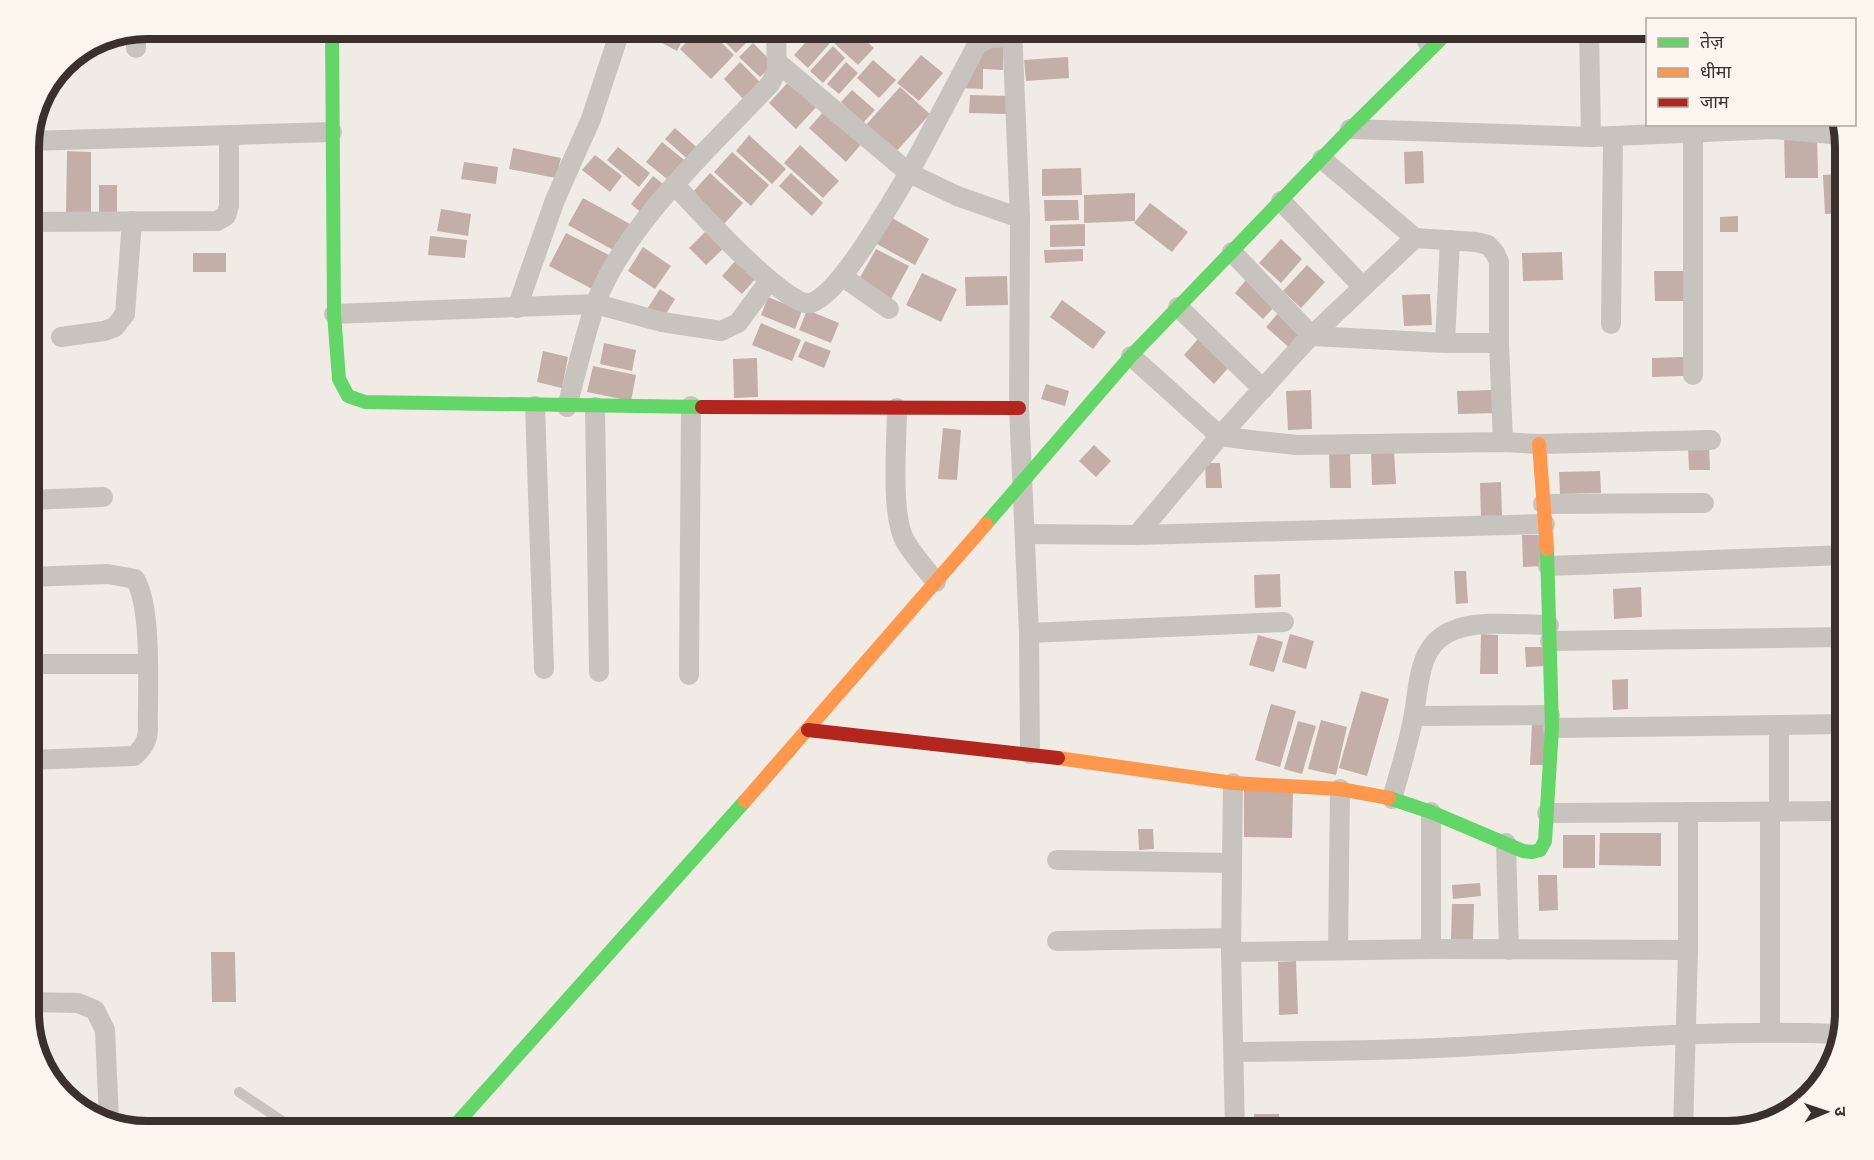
<svg xmlns="http://www.w3.org/2000/svg" width="1874" height="1160" font-family="Quicksand,'Noto Sans Devanagari',sans-serif">
	<style>
		.building { fill: #c3afa7 }
		.lines { fill: none; stroke-linecap: round; stroke-linejoin: round }
		.lane { stroke: #c9c3be; stroke-width: 10 }
		.street { stroke: #c9c3be; stroke-width: 20 }
		.fast { stroke: #63d668; stroke-width: 14 }
		.slow { stroke: #ff974d; stroke-width: 14 }
		.jam { stroke: #b3261e; stroke-width: 14 }
		.rim { fill: none; stroke: #3b302b; stroke-width: 8 }
	</style>
	<rect width="100%" height="100%" fill="#f0ebe5"/>
	<g class="building">
		<polygon points="658,28 686,28 688,29 677,51 653,38"/>
		<polygon points="700,28 707,28 734,55 711,79 680,49"/>
		<polygon points="711,28 757,28 759,30 736,53"/>
		<polygon points="845,28 852,28 874,48 858,65 833,42"/>
		<polygon points="857,28 878,28 868,39"/>
		<polygon points="816,31 830,43 808,68 794,55"/>
		<polygon points="753,43 774,64 760,77 739,57"/>
		<polygon points="833,46 845,58 823,83 810,71"/>
		<polygon points="979,47 1003,47 1003,70 983,69 983,89 959,88"/>
		<polygon points="921,55 943,73 919,101 897,83"/>
		<polygon points="1068,57 1069,78 1026,81 1024,60"/>
		<polygon points="873,60 896,80 879,98 857,78"/>
		<polygon points="740,62 765,87 748,104 724,79"/>
		<polygon points="846,62 858,73 839,94 827,84"/>
		<polygon points="792,78 820,103 796,129 769,103"/>
		<polygon points="900,87 930,114 894,154 864,127"/>
		<polygon points="852,90 875,110 863,123 841,102"/>
		<polygon points="970,95 1008,96 1008,114 969,113"/>
		<polygon points="826,109 863,142 846,162 809,128"/>
		<polygon points="675,128 702,152 692,163 665,139"/>
		<polygon points="1784,134 1817,134 1818,178 1785,178"/>
		<polygon points="749,135 786,169 772,184 736,151"/>
		<polygon points="662,142 688,163 672,183 646,162"/>
		<polygon points="800,145 839,181 823,198 784,163"/>
		<polygon points="618,147 650,173 639,187 607,160"/>
		<polygon points="513,148 561,158 556,178 509,169"/>
		<polygon points="67,151 91,152 91,216 66,216"/>
		<polygon points="1423,151 1424,183 1405,184 1404,152"/>
		<polygon points="732,152 769,185 751,206 714,172"/>
		<polygon points="595,155 622,176 610,192 582,170"/>
		<polygon points="464,162 498,167 496,184 461,179"/>
		<polygon points="1081,168 1082,195 1042,196 1042,169"/>
		<polygon points="710,173 743,203 724,224 691,194"/>
		<polygon points="791,173 823,203 812,216 779,186"/>
		<polygon points="1843,174 1845,213 1825,214 1823,175"/>
		<polygon points="653,176 667,187 644,215 631,204"/>
		<rect x="99" y="185" width="18" height="31"/>
		<polygon points="1135,193 1135,221 1084,223 1084,195"/>
		<polygon points="583,198 630,224 615,251 568,225"/>
		<polygon points="1044,200 1078,200 1079,220 1045,221"/>
		<polygon points="1150,203 1188,232 1172,252 1134,223"/>
		<polygon points="441,209 471,214 468,236 437,231"/>
		<polygon points="1738,216 1738,232 1720,232 1720,217"/>
		<polygon points="892,218 929,239 915,265 877,244"/>
		<polygon points="1085,224 1085,246 1050,247 1050,225"/>
		<polygon points="708,229 726,246 706,265 689,248"/>
		<polygon points="566,233 611,256 594,290 549,266"/>
		<polygon points="430,236 467,240 465,258 428,255"/>
		<polygon points="1281,239 1302,259 1281,283 1259,263"/>
		<polygon points="643,247 671,266 655,289 628,271"/>
		<polygon points="876,249 909,266 891,299 858,281"/>
		<polygon points="1083,249 1083,261 1045,263 1044,250"/>
		<polygon points="1562,252 1563,280 1523,281 1522,253"/>
		<rect x="193" y="253" width="33" height="19"/>
		<polygon points="737,259 757,277 742,294 722,276"/>
		<polygon points="1307,265 1325,282 1301,308 1283,291"/>
		<polygon points="1654,271 1688,271 1688,301 1655,301"/>
		<polygon points="922,273 957,289 941,322 906,305"/>
		<polygon points="1007,276 1008,305 966,306 965,277"/>
		<polygon points="1246,280 1275,306 1263,319 1235,293"/>
		<polygon points="660,289 675,299 663,319 647,309"/>
		<polygon points="1430,294 1432,325 1404,326 1402,295"/>
		<polygon points="768,297 802,311 795,329 761,315"/>
		<polygon points="1062,300 1106,332 1093,349 1050,317"/>
		<polygon points="807,310 839,323 831,343 799,330"/>
		<polygon points="1280,311 1306,335 1292,350 1266,327"/>
		<polygon points="761,323 801,340 792,361 752,345"/>
		<polygon points="1198,339 1229,367 1214,384 1184,355"/>
		<polygon points="805,341 831,351 824,368 798,357"/>
		<polygon points="604,343 636,350 632,371 600,364"/>
		<polygon points="543,351 568,357 562,388 537,382"/>
		<polygon points="1684,357 1684,376 1652,377 1652,358"/>
		<polygon points="757,358 758,397 734,398 733,359"/>
		<polygon points="593,366 636,375 631,401 587,392"/>
		<polygon points="1046,384 1069,391 1065,406 1041,399"/>
		<polygon points="1311,390 1312,429 1288,430 1286,391"/>
		<polygon points="1496,390 1497,413 1458,414 1457,391"/>
		<polygon points="943,428 961,430 957,480 938,479"/>
		<polygon points="1094,445 1111,461 1096,477 1079,461"/>
		<polygon points="1709,446 1710,470 1689,470 1688,447"/>
		<polygon points="1371,451 1394,451 1396,484 1372,485"/>
		<polygon points="1329,452 1350,452 1351,488 1330,488"/>
		<polygon points="1205,463 1220,463 1222,488 1206,488"/>
		<polygon points="1600,471 1601,493 1560,494 1559,472"/>
		<polygon points="1501,482 1502,517 1481,517 1480,483"/>
		<polygon points="1522,535 1543,535 1544,566 1523,567"/>
		<polygon points="1454,571 1466,571 1468,603 1456,604"/>
		<polygon points="1280,574 1281,607 1255,608 1254,575"/>
		<polygon points="1641,587 1642,617 1614,619 1613,589"/>
		<polygon points="1290,634 1314,641 1306,669 1282,662"/>
		<polygon points="1481,634 1498,635 1498,674 1480,674"/>
		<polygon points="1258,635 1283,642 1274,672 1249,665"/>
		<polygon points="1525,647 1544,647 1545,666 1526,667"/>
		<polygon points="1628,679 1628,709 1613,710 1612,680"/>
		<polygon points="1361,691 1389,699 1367,776 1339,768"/>
		<polygon points="1271,704 1296,711 1280,767 1255,760"/>
		<polygon points="1321,720 1347,727 1336,775 1308,769"/>
		<polygon points="1298,721 1316,726 1302,774 1284,769"/>
		<polygon points="1532,723 1550,724 1549,765 1530,765"/>
		<polygon points="1244,790 1293,791 1292,838 1244,837"/>
		<polygon points="1138,829 1153,829 1154,849 1139,850"/>
		<polygon points="1600,833 1661,833 1661,866 1599,865"/>
		<rect x="1563" y="835" width="32" height="33"/>
		<polygon points="1538,875 1557,875 1558,910 1539,911"/>
		<polygon points="1480,883 1481,896 1453,899 1452,885"/>
		<polygon points="1452,904 1474,904 1473,940 1451,939"/>
		<polygon points="211,952 235,952 236,1002 212,1002"/>
		<polygon points="1296,961 1298,1014 1279,1015 1278,962"/>
		<polygon points="1254,1114 1279,1114 1280,1131 1255,1131"/>
	</g>
	<g class="lines">
		<g class="lane">
			<polyline points="1415,28 1426,50"/>
			<polyline points="239,1092 297,1131"/>
		</g>
		<g class="street">
			<polyline points="1012,28 1020,218 1019,408 1029,633 1030,754"/>
			<polyline points="1589,28 1591,137"/>
			<polyline points="136,48 136,31"/>
			<polyline points="777,62 909,173 977,45 989,38 1012,37"/>
			<polyline points="1350,129 1591,137 1773,129 1842,135"/>
			<polyline points="1693,132 1693,375"/>
			<polyline points="29,141 332,132"/>
			<polyline points="1322,159 1415,238 1476,242 1488,245 1495,253 1499,262 1499,343 1503,442"/>
			<path d="M675 185C692 204 789 311 811 303 842 292 890 203 909 173L957 196 1020 218"/>
			<polyline points="1281,201 1363,287"/>
			<polyline points="29,222 217,221 226,216 229,206 229,135"/>
			<polyline points="1232,252 1312,336 1445,343 1499,343"/>
			<polyline points="843,277 889,309"/>
			<polyline points="1178,307 1263,389"/>
			<polyline points="517,308 555,200 591,119 621,28"/>
			<polyline points="334,314 596,304 662,322 721,331 738,323 769,281"/>
			<polyline points="1611,324 1613,137"/>
			<polyline points="61,337 104,331 115,327 125,314 132,221"/>
			<polyline points="29,340 33,222"/>
			<polyline points="1445,343 1450,240"/>
			<polyline points="1131,356 1220,436 1250,440 1297,445 1503,442 1539,444 1711,440"/>
			<polyline points="535,406 544,669"/>
			<path d="M567 407C576 373 584 338 595 305 624 225 712 146 770 84L777 71 776 28"/>
			<polyline points="595,407 599,672"/>
			<path d="M897 408C897 442 890 513 905 541 913 555 926 569 936 582"/>
			<polyline points="29,500 103,497"/>
			<polyline points="1543,504 1704,503"/>
			<polyline points="1025,534 1137,535 1220,436 1304,343 1415,238"/>
			<polyline points="1137,535 1545,524"/>
			<polyline points="1548,566 1845,555"/>
			<path d="M29 577 108 574 135 579C151 605 148 677 148 709 147 718 149 729 147 737 145 745 140 751 134 756L29 760"/>
			<polyline points="1029,633 1284,622"/>
			<polyline points="1550,641 1845,637"/>
			<polyline points="29,664 148,664"/>
			<polyline points="689,675 691,406"/>
			<polyline points="1414,716 1550,715"/>
			<polyline points="1779,725 1779,811"/>
			<polyline points="1552,728 1845,724"/>
			<polyline points="1233,783 1231,952 1235,1131"/>
			<path d="M1392 799C1399 773 1408 746 1413 719 1420 686 1416 642 1457 629 1482 620 1521 625 1549 625"/>
			<polyline points="1431,812 1431,949"/>
			<polyline points="1770,812 1770,1031"/>
			<polyline points="1547,813 1845,811"/>
			<polyline points="1506,843 1509,950"/>
			<polyline points="1057,860 1232,863"/>
			<polyline points="1057,941 1231,938"/>
			<polyline points="1338,950 1340,789"/>
			<polyline points="1231,952 1431,949 1688,950"/>
			<polyline points="29,1002 78,1003 95,1010 105,1030 109,1120"/>
			<path d="M1234 1052C1308 1051 1383 1051 1457 1047 1584 1040 1712 1029 1839 1034"/>
			<polyline points="1683,1131 1688,950 1688,812"/>
		</g>
		<g class="fast">
			<polyline points="332,28 334,314 339,379 348,396 365,402 702,407"/>
			<polyline points="986,524 1131,356 1350,129 1452,28"/>
			<polyline points="1389,798 1431,812 1523,851 1532,852 1540,850 1545,841 1552,728 1547,549"/>
			<polyline points="450,1131 745,801"/>
		</g>
		<g class="slow">
			<polyline points="1539,444 1547,549"/>
			<polyline points="1058,758 1233,783 1340,789 1389,798"/>
			<polyline points="745,801 986,524"/>
		</g>
		<g class="jam">
			<polyline points="702,407 1019,408"/>
			<polyline points="808,730 1058,758"/>
		</g>
	</g>
	<path d="M0 0H1874V1160H0ZM147 39H1727A108 108 0 0 1 1835 147V1013A108 108 0 0 1 1727 1121H147A108 108 0 0 1 39 1013V147A108 108 0 0 1 147 39Z" fill="#fbf5ee" fill-rule="evenodd"/>
	<path class="rim" d="M147 39H1727A108 108 0 0 1 1835 147V1013A108 108 0 0 1 1727 1121H147A108 108 0 0 1 39 1013V147A108 108 0 0 1 147 39Z"/>
	<rect x="1646" y="18" width="210" height="108" fill="#fbf5ee" stroke="#aea6a0" stroke-width="1.5"/>
	<rect x="1658" y="38" width="30" height="9" fill="#63d668" stroke="#aea6a0" stroke-width="1.5"/>
	<text x="1700" y="48" font-size="18" fill="#3b302b">तेज़</text>
	<rect x="1658" y="68" width="30" height="9" fill="#ff974d" stroke="#aea6a0" stroke-width="1.5"/>
	<text x="1700" y="78" font-size="18" fill="#3b302b">धीमा</text>
	<rect x="1658" y="98" width="30" height="9" fill="#b3261e" stroke="#aea6a0" stroke-width="1.5"/>
	<text x="1700" y="108" font-size="18" fill="#3b302b">जाम</text>
	<g transform="translate(1826 1112) rotate(88)" stroke="#fbf5ee" stroke-width="4.5" paint-order="stroke">
	<path d="M0-4.5L10 22L0 15L-10 22Z" fill="#3b302b"/>
	<text y="-9" font-size="16" font-weight="bold" text-anchor="middle" fill="#3b302b">उ</text>
	</g>
</svg>
